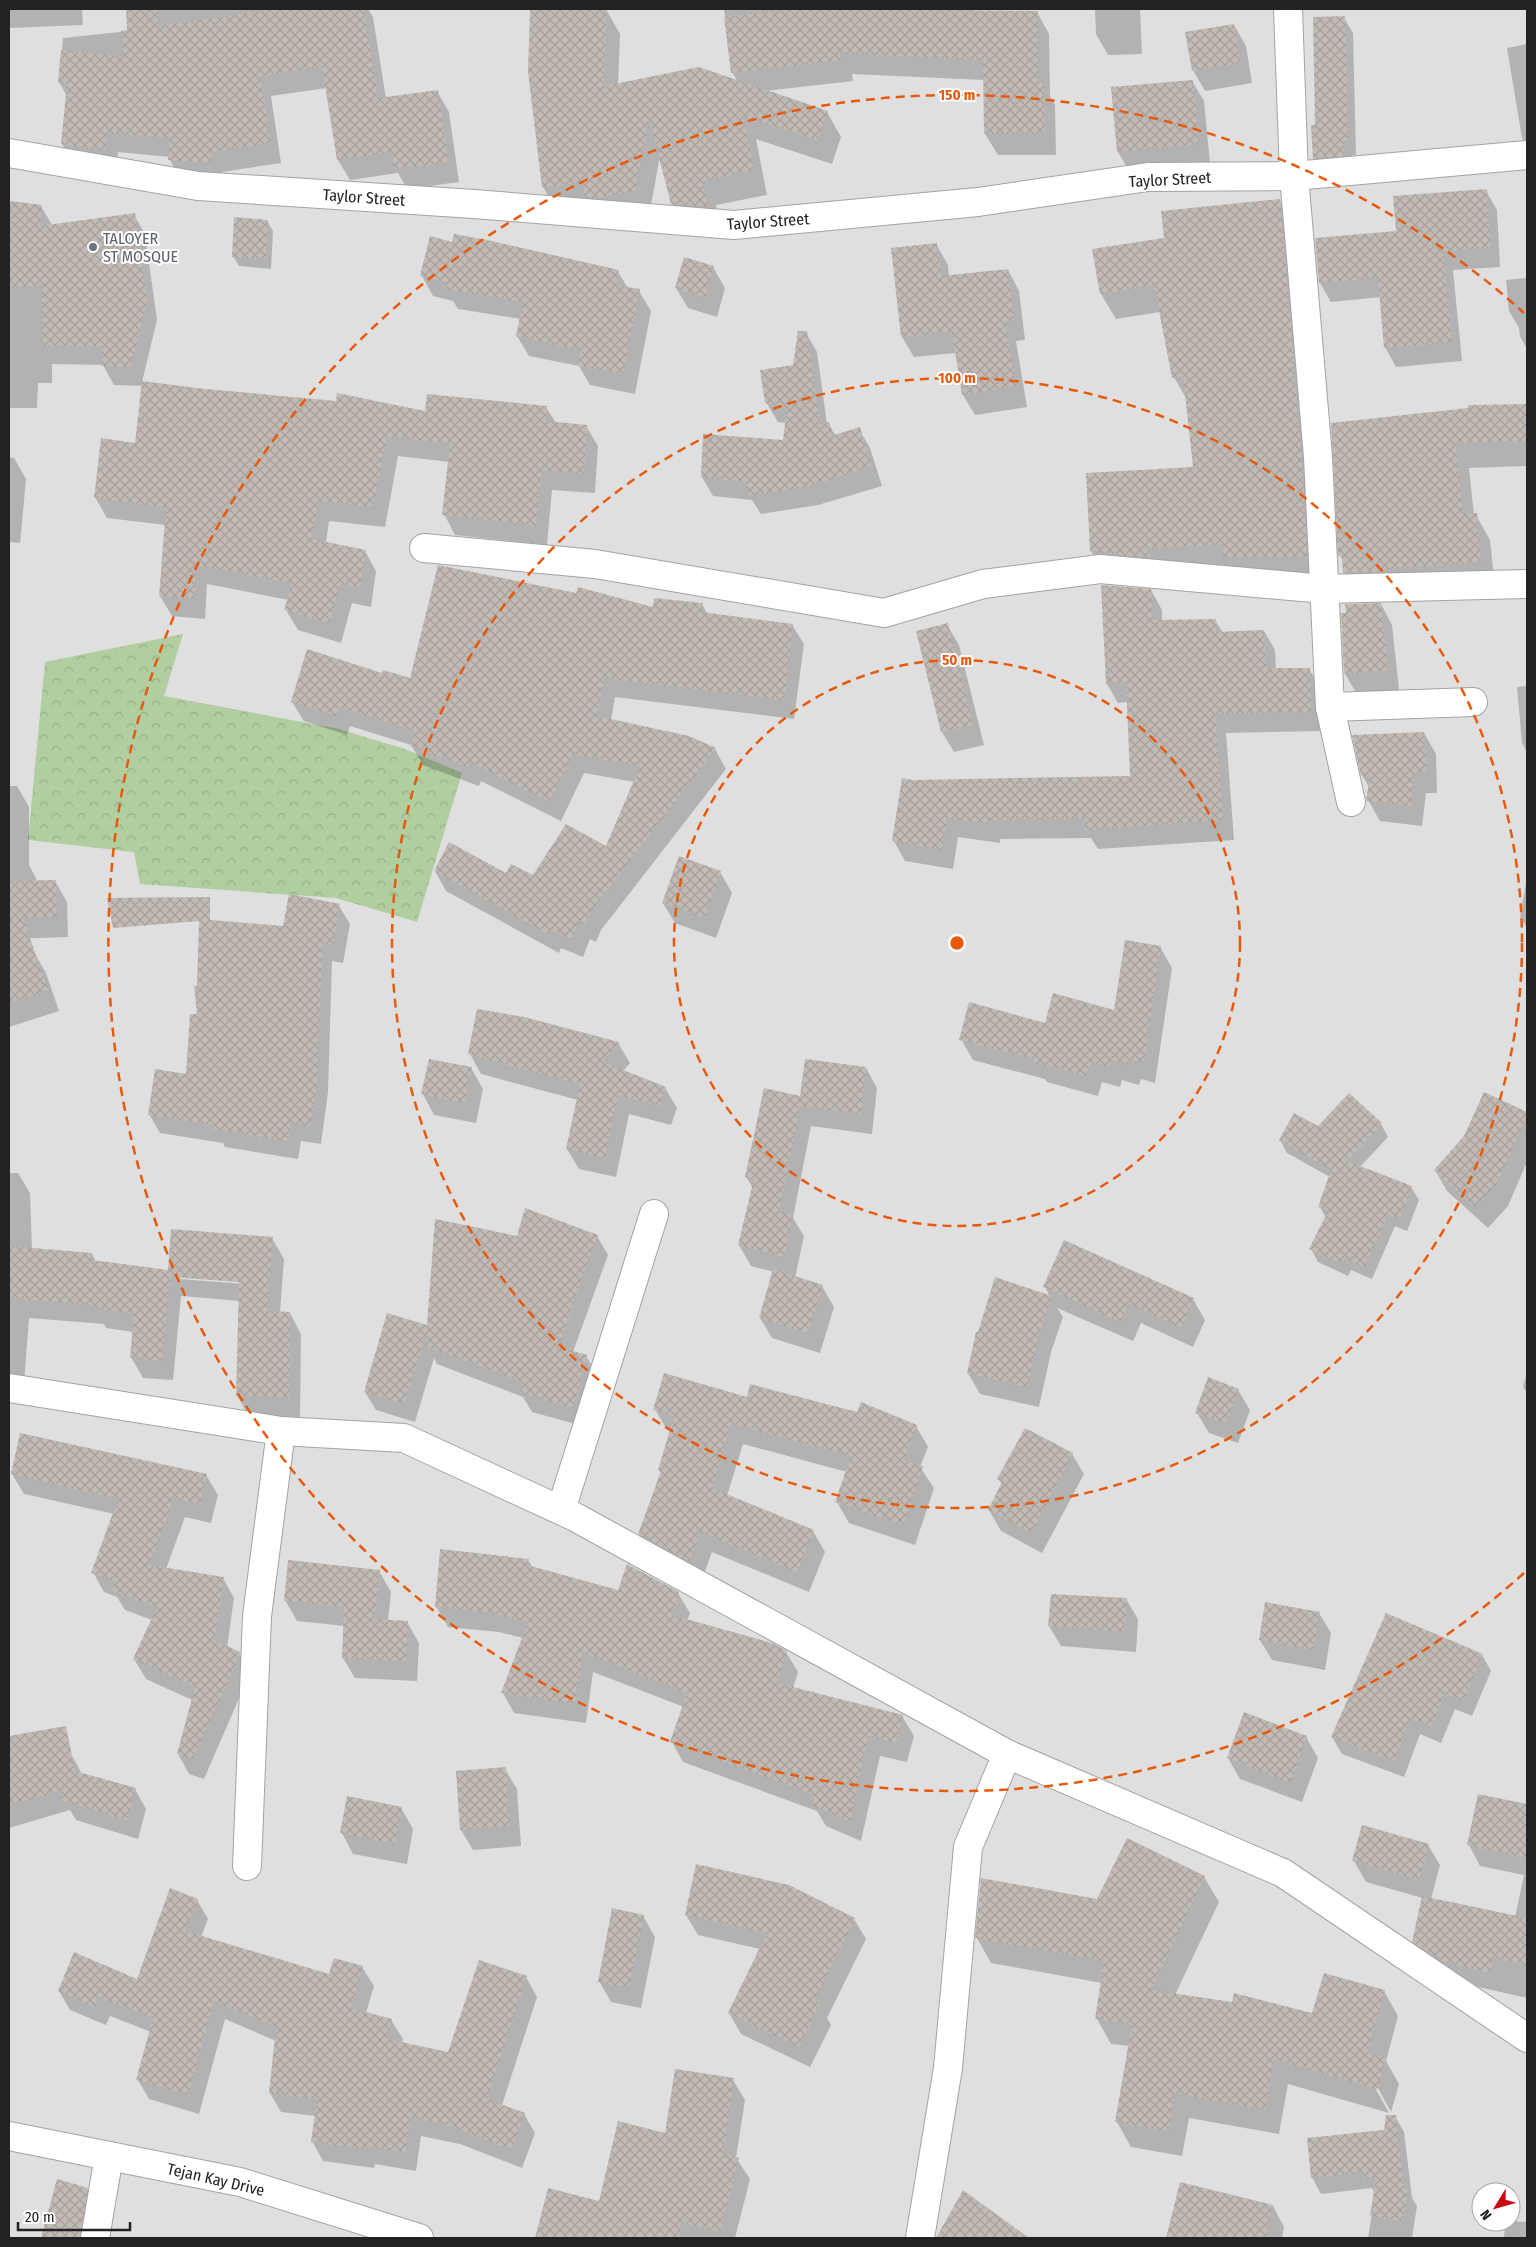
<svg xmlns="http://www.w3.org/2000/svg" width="1536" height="2247" font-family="'Fira Sans Condensed',sans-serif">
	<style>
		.residential { fill: #dfdfdf; fill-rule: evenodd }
		.forest { fill: url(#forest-crowns) }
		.shadow { fill: #0003; fill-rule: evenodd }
		.building { fill: url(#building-cross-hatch) }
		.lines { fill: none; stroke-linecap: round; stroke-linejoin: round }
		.minor-casing { stroke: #a3a3a3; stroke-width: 30 }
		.minor { stroke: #fff; stroke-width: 28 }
		.ring { fill: none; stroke: #e8590c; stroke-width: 2.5; stroke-dasharray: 9 6 }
		.worship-dot { fill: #6b7280; stroke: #fff; stroke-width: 2 }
		.labels { text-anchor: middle; stroke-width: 4; stroke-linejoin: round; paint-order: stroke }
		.street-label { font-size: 16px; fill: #222; stroke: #fff }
		.worship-label { font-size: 16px; fill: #5b616d; stroke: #fff; text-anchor: start }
		.centre { fill: #e8590c; stroke: #fff; stroke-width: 2.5 }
		.ring-label { font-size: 15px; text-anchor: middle; font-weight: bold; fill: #e8590c; stroke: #fff; stroke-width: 4; stroke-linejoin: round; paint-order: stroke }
	</style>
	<defs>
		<pattern id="forest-crowns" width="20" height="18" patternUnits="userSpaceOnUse" patternTransform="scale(1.25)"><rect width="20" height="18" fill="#b0cea0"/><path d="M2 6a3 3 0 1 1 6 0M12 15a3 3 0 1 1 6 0" fill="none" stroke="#97b18a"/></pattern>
		<pattern id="building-cross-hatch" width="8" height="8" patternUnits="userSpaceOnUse" patternTransform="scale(1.25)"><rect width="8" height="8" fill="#c2bab5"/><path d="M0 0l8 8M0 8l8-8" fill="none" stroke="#a6a09b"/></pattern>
	</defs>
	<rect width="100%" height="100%" fill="#f1eee9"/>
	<path class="residential" d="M9 9H1527V2238H9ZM1481 2192H1511V2222H1481Z"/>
	<polygon class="forest" points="183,634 164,696 339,729 405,749 462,773 417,922 336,898 140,884 134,852 28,840 45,662"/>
	<g class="shadow">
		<polygon points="9,9 82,9 83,25 9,28"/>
		<polygon points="128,9 368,9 373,17 386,99 437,91 449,112 459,182 407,189 398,173 350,180 338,160 327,88 271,96 281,163 222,172 221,183 181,180 170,160 170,157 118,152 116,169 74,164 62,144 67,96 59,82 63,38 129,31"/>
		<polygon points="532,9 606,9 620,34 618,84 738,82 732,72 724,9 975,9 975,13 1037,12 1049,34 1050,96 1055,105 1056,155 998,155 985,134 984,80 852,74 853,81 765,91 827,112 841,137 832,164 756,139 767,195 716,205 721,231 687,229 672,204 660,156 649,216 557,211 543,187 530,72"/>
		<polygon points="1095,9 1140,9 1142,54 1108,55 1096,34"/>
		<polygon points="1344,18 1353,33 1356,155 1352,155 1352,171 1323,173 1315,158 1317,126"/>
		<polygon points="1234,25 1246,46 1252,83 1205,91 1193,70"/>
		<polygon points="1527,44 1527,146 1522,138 1507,48"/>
		<polygon points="1192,81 1204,101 1210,164 1130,172 1118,152"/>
		<polygon points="1486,191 1497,210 1500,267 1453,270 1462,361 1396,367 1385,347 1381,297 1331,302 1320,283 1316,239 1398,232"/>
		<polygon points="1280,201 1294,226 1321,581 1106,576 1091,551 1195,468 1187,400 1174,377 1160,312 1116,319 1101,294 1094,250 1166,239"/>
		<polygon points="9,202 41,206 52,225 134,215 145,234 157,320 142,382 196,390 426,412 546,407 556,423 586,426 598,446 595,493 552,490 547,545 455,535 444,514 450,462 398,456 385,527 329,521 326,543 365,551 376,571 371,607 352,603 341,643 298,630 286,610 289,600 207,584 205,619 172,616 160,596 166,525 107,518 95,497 136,444 143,386 114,385 103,365 52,364 52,383 38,383 37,408 9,408"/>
		<polygon points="267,221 273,231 271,269 239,266 233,256"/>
		<polygon points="936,244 948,265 949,276 1008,270 1019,291 1025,340 1016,341 1027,407 975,415 963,395 956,353 914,357 902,337"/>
		<polygon points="713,267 725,288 717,317 688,308 676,288"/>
		<polygon points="618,272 628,288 639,291 651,311 635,394 590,385 579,366 529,356 517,336 521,319 458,309 453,301 433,296 422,276"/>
		<polygon points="1527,278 1527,349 1520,336 1519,328 1509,311 1506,280"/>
		<polygon points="806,333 817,352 827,424 836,436 859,429 870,448 882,486 818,505 761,514 752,500 713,496 702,477 784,441 786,423 778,422 766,402 794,366"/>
		<polygon points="1527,405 1527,466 1469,468 1474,515 1476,515 1490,540 1495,587 1359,598 1344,573 1344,563 1340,556 1469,409 1469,407"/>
		<polygon points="9,457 14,458 26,479 20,543 9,542"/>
		<polygon points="1102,586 1151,590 1162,610 1162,621 1215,620 1223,633 1264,631 1275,650 1276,670 1309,669 1321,688 1321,731 1226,733 1234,840 1098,849 1091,838 1000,839 1000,843 958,837 953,869 905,861 894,841 912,781 1131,777 1128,702 1118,703 1107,684"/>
		<polygon points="702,604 708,615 792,625 804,644 794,719 615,697 611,720 689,737 715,749 726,769 601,930 596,942 590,939 583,957 561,948 559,953 446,891 435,871 533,877 607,847 635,782 584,773 561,821 481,781 479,786 423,765 411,745 350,726 347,735 304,721 292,702 383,674 411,680 654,608"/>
		<polygon points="1381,604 1392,625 1399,690 1357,694 1345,674 1342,614"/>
		<polygon points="947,625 959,645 984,745 954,752 942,732 918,632"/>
		<polygon points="1527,686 1527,752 1522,743 1517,687"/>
		<polygon points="1424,733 1436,754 1437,793 1426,793 1422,826 1380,821 1368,800 1369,787 1362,775"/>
		<polygon points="9,786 17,786 29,807 29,865 36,878 36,882 55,881 67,902 68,937 9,939"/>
		<polygon points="720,872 732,893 716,938 675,923 663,903"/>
		<polygon points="1527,878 1527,928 1520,917"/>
		<polygon points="339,906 350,924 343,963 332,961 328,1092 321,1144 301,1141 298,1159 225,1147 223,1143 160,1133 149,1114 187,1075 199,1016 284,928"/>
		<polygon points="1160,947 1172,968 1155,1083 1141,1079 1139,1085 1122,1080 1120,1087 1102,1082 1098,1096 1047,1082 1045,1079 973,1060 961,1039 1115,1012"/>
		<polygon points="34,952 46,973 59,1011 9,1027 9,960"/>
		<polygon points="524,1018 618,1043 630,1063 623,1071 665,1088 677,1108 671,1125 629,1114 616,1177 579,1169 567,1149 578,1100 481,1074 470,1054"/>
		<polygon points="471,1068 483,1089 476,1123 434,1115 423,1094"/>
		<polygon points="866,1068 877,1088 872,1134 811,1126 793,1218 804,1236 795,1278 822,1286 834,1307 820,1353 772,1338 760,1318 774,1272 751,1266 739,1245 753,1188 746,1177 801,1098"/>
		<polygon points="1485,1094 1527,1113 1527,1162 1508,1206 1488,1228 1447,1191 1435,1170 1465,1137"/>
		<polygon points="1381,1124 1388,1137 1360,1167 1411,1187 1419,1200 1407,1231 1395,1226 1372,1279 1351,1270 1348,1276 1318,1262 1311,1249 1326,1218 1320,1207 1330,1177 1287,1153 1280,1140"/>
		<path d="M9 1173H18L30 1193 32 1250 92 1254 96 1262 170 1272 272 1238 284 1259 280 1313H290L301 1334 300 1417 249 1416 237 1396 240 1301 181 1296 173 1380 143 1378 131 1357 133 1332 106 1328 104 1324 29 1318 24 1384 9 1382ZM180 1276 245 1281V1284L180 1279Z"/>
		<polygon points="597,1236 608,1255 573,1352 586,1356 597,1374 583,1426 532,1412 523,1397 437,1364 434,1358 415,1422 376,1410 365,1392 518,1237"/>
		<polygon points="1045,1287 1193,1299 1205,1320 1193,1347 1141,1323 1133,1341 1057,1308 1063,1317 1051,1352 1039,1407 980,1394 968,1373 1050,1297"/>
		<polygon points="1527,1373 1527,1394 1523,1386"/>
		<polygon points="1238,1390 1250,1410 1238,1443 1209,1433 1197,1413"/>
		<polygon points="748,1399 858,1413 916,1426 928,1447 920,1467 934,1488 915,1545 849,1523 837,1502 847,1472 743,1444 727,1496 813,1531 825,1552 809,1592 712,1552 701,1582 651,1554 639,1534 661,1474 659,1470 671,1431 667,1430 655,1409"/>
		<polygon points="1072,1454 1084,1474 1042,1553 1001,1531 989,1510 1002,1485 999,1479"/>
		<polygon points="12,1474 206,1475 218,1495 211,1523 185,1517 166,1569 223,1578 234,1598 227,1648 239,1653 250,1673 204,1779 189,1774 178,1754 192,1700 146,1679 134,1659 152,1620 125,1610 117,1597 104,1592 93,1572 114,1514 24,1494"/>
		<polygon points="528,1560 533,1568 619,1591 678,1593 690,1613 687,1621 786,1652 798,1672 793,1688 902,1716 914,1736 907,1762 880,1756 861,1841 826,1826 817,1811 683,1762 672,1742 684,1707 593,1672 586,1723 514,1713 503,1693 523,1638 499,1632 448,1627 436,1606"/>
		<polygon points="379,1571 391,1592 388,1621 407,1622 419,1643 417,1681 355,1678 343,1658 345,1626 297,1621 285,1600"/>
		<polygon points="1126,1599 1138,1619 1136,1652 1061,1646 1049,1626"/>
		<polygon points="1319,1613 1331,1633 1325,1670 1272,1660 1260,1640"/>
		<polygon points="1482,1655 1491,1671 1472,1716 1455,1709 1441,1743 1420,1734 1404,1777 1342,1754 1332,1737"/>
		<polygon points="1306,1737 1318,1758 1302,1802 1240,1779 1228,1758"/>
		<polygon points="70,1752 82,1774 135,1789 146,1809 138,1839 76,1820 70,1810 9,1828 9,1767"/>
		<polygon points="505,1769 517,1789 521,1846 473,1850 461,1830"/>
		<polygon points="1476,1807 1527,1818 1527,1998 1456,1982 1426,1962 1414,1942 1423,1898 1366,1882 1354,1861 1428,1845 1440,1865 1431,1899 1515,1917 1524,1875 1480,1866 1469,1845"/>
		<polygon points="401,1808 413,1829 407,1864 353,1854 342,1833"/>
		<polygon points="1204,1877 1219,1902 1175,1995 1313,2015 1384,1991 1398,2016 1386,2061 1399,2084 1391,2112 1375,2083 1373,2084 1389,2113 1288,2084 1279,2134 1189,2118 1182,2156 1131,2147 1117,2122 1130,2046 1111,2044 1097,2019 1102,1983 991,1963 977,1938 1098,1900"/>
		<polygon points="197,1900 208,1919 201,1937 330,1975 362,1967 374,1986 366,2013 391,2020 403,2039 402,2043 449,2053 526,1977 537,1997 502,2105 524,2114 535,2133 522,2168 460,2144 421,2136 416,2171 375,2164 374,2168 323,2161 312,2141 316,2116 281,2112 270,2093 276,2041 225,2019 199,2114 149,2099 138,2080 151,2032 110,2016 106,2025 70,2010 59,1991 137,1981"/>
		<polygon points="686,1915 854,1919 866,1939 827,2018 831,2025 810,2067 741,2034 729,2013 760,1949 698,1935"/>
		<polygon points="643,1916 655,1937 641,2008 611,2002 599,1981"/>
		<polygon points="733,2080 745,2100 736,2158 750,2179 735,2238 628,2238 609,2234 602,2220 597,2238 536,2238 549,2189 598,2210 666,2135"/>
		<polygon points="1395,2116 1404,2132 1412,2198 1417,2206 1412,2238 1368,2238 1375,2194 1372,2188 1321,2194 1312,2177 1385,2131"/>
		<polygon points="58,2181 87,2189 99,2209 94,2238 42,2238"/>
		<polygon points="1181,2183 1273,2206 1284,2227 1282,2238 1167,2238"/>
		<polygon points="964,2192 1027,2238 947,2238 942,2229"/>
		<polygon points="1511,2221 1527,2222 1527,2238 1504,2238 1505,2222"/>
	</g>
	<g class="building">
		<polygon points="126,9 158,9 159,26 274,9 364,9 378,98 438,90 448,162 394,169 392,152 337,160 322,67 260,76 271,143 211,152 210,163 168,160 170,138 107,133 105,150 61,144 67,83 58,82 61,50 124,57 121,31 127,30"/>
		<polygon points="530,9 606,9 604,86 699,67 828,111 818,140 743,116 754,170 702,181 708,207 671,204 649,119 635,191 595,198 585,197 582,183 542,187 528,72"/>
		<polygon points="796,9 1038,11 1039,83 1044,83 1045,133 984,134 983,60 840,53 841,60 731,73 724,17"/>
		<polygon points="1345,16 1348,140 1344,140 1344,156 1313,159 1311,125 1315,125 1313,17"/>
		<polygon points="1234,24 1241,63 1192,71 1185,32"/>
		<polygon points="1193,80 1199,144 1117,152 1111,87"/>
		<polygon points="1487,189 1490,248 1443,251 1452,342 1384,348 1378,278 1319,283 1315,238 1396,231 1393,196"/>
		<polygon points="1280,199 1294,364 1293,365 1302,458 1307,557 1223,557 1223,544 1149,548 1150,558 1090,551 1086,473 1193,467 1183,376 1172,378 1154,285 1100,294 1092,249 1164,238 1161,211"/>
		<polygon points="11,201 42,205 40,226 135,213 147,300 131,367 102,366 102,346 41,345 42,285 9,288"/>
		<polygon points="234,217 268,220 266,259 232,257"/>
		<polygon points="454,234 487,240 619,270 616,285 640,289 623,374 577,365 581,350 516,336 523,302 445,289 446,282 420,276 430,236 452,242"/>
		<polygon points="937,243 941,276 1008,269 1014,320 1005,321 1016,386 962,395 952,332 901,337 891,248"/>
		<polygon points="684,257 714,266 705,297 675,288"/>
		<polygon points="798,331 807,331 820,425 829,422 834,435 860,427 872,466 807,487 748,496 746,482 701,477 703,434 783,440 787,407 765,403 760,370 793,365"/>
		<polygon points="142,381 196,388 336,401 337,393 425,411 427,394 547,406 546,421 587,425 584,474 541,470 536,525 442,515 450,443 387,437 373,507 318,501 312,539 366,550 360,587 341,584 329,623 284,610 292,583 196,565 194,599 159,596 166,507 94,498 101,438 135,443"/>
		<polygon points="1527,404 1527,441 1455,443 1463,514 1477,513 1481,562 1378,570 1378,572 1343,573 1342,556 1338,556 1331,423 1468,408 1468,405"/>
		<polygon points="438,565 576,593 578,587 653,607 654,598 703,603 702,612 793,624 784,700 604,678 597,716 689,736 716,748 591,911 585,923 579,920 572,939 550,930 548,934 434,871 449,842 506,873 511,864 533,875 566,824 606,846 640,766 573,754 549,802 470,762 468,767 410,746 415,731 339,707 336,716 291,702 307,649 382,673 383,670 410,678"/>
		<polygon points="1101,585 1151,589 1153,620 1216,619 1216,632 1264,630 1266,668 1310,668 1311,712 1215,714 1223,820 1085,830 1085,818 990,820 989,824 947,818 942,850 892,841 902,778 912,780 1130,776 1126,681 1106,684"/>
		<polygon points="1381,603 1388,670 1344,674 1341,613 1346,613 1345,604"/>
		<polygon points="948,623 973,725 941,732 916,631"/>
		<polygon points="1424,732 1426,773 1415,773 1411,806 1366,801 1370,775 1361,776 1352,735"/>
		<polygon points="679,856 721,871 704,918 662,903"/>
		<polygon points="56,880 57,917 23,918 48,990 9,1003 9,881"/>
		<polygon points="289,894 340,904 333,945 322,943 318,1073 311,1126 291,1123 288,1141 213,1129 214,1125 148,1115 155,1069 186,1074 190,1014 197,1014 194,986 197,986 199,921 113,928 107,898 210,897 210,920 283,926"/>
		<polygon points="1125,940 1161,946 1144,1063 1129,1059 1127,1065 1111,1060 1109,1067 1091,1062 1086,1076 1034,1062 1035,1059 959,1040 969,1002 1045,1023 1053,993 1114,1010"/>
		<polygon points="477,1009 524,1017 619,1042 603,1062 666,1087 660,1106 618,1095 605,1158 566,1149 580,1084 468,1054"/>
		<polygon points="429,1059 472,1067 465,1103 421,1094"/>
		<polygon points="805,1059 866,1067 861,1114 800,1106 779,1211 793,1215 784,1257 738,1245 754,1179 745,1177 764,1088 800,1096"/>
		<polygon points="1484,1092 1527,1112 1527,1116 1496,1185 1475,1208 1434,1170 1464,1136"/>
		<polygon points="1349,1093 1382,1123 1347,1161 1412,1186 1400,1219 1388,1214 1365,1267 1344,1258 1341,1264 1309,1249 1328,1211 1318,1207 1331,1170 1279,1140 1294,1113 1318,1126"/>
		<polygon points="525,1208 598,1235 574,1298 559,1347 587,1355 573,1408 520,1393 523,1382 425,1346 427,1328 404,1404 364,1392 387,1313 427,1325 435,1219 517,1236"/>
		<polygon points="171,1229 273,1237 267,1311 290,1312 289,1397 236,1396 239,1282 170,1277 162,1361 130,1358 134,1314 93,1308 94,1305 9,1298 9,1246 92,1253 92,1260 168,1270"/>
		<polygon points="1064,1240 1194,1298 1181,1328 1129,1303 1121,1322 1043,1287"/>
		<polygon points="773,1269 823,1285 808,1333 759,1318"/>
		<polygon points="995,1277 1052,1296 1040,1331 1027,1387 967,1373 976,1332 978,1332"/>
		<polygon points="664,1373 747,1397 750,1384 857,1412 861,1402 917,1425 904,1460 923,1466 904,1525 835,1502 851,1456 731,1424 712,1488 814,1530 797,1572 700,1532 690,1562 638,1534 661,1471 658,1470 674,1416 653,1410"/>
		<polygon points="1208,1377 1239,1389 1226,1423 1195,1413"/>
		<polygon points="1025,1428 1073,1453 1031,1533 988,1510 1002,1482 997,1479"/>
		<polygon points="20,1433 207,1474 200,1504 174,1498 149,1565 224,1577 214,1640 240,1652 240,1655 192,1760 177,1754 195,1687 133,1659 157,1607 112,1591 115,1581 91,1573 118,1499 11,1474"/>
		<polygon points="440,1549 529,1559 527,1565 618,1590 627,1564 679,1592 672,1615 772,1643 787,1651 777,1683 903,1715 896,1743 868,1736 850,1821 813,1806 814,1795 670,1742 687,1693 582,1652 575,1704 501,1693 528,1622 487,1612 435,1607"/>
		<polygon points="288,1560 380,1570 374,1619 408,1621 406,1661 342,1658 344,1607 284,1601"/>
		<polygon points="1051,1594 1127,1598 1124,1632 1048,1626"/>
		<polygon points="1265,1602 1320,1612 1313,1650 1259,1640"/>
		<polygon points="1386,1613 1483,1654 1463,1701 1445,1693 1431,1727 1411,1718 1395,1761 1331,1737"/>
		<polygon points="1244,1712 1307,1736 1290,1783 1227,1758"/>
		<polygon points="66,1726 75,1771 136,1788 127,1820 63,1801 61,1790 9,1806 9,1736"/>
		<polygon points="506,1767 510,1826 460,1830 456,1771"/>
		<polygon points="1478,1794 1527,1804 1527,1858 1467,1845"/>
		<polygon points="347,1796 402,1807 395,1844 340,1833"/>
		<polygon points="1362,1825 1429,1844 1419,1880 1352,1861"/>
		<polygon points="1127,1838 1205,1876 1151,1990 1232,2002 1234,1993 1312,2013 1324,1973 1385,1990 1367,2053 1386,2058 1377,2089 1274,2059 1265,2110 1175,2093 1168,2131 1115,2122 1132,2024 1095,2019 1104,1961 975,1938 981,1878 1097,1899"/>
		<polygon points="696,1864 789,1885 855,1918 814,2000 820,2003 799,2047 728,2013 767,1933 685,1915"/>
		<polygon points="170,1888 198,1899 185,1931 329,1974 334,1958 363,1966 351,2008 392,2019 387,2039 448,2052 479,1960 527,1976 487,2099 525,2113 511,2150 448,2125 410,2117 406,2152 364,2146 364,2149 311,2142 317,2099 269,2093 276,2027 214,2001 188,2095 136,2080 153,2018 99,1997 95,2007 58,1991 74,1952 137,1979"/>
		<polygon points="1422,1896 1527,1918 1527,1965 1494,1958 1491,1973 1443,1962 1412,1942"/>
		<polygon points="612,1908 644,1915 629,1988 598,1982"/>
		<polygon points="675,2069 734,2078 723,2153 739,2158 720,2232 681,2222 679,2238 535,2238 548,2188 599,2201 618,2121 665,2133"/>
		<polygon points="1386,2115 1396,2115 1404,2188 1408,2189 1403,2221 1370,2216 1376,2178 1365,2179 1364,2172 1311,2178 1307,2138 1384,2130"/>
		<polygon points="57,2179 88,2188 80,2238 41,2238"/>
		<polygon points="1180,2182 1273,2205 1265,2238 1166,2238"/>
		<polygon points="963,2190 1029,2238 936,2238"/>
	</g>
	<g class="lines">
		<defs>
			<g id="minor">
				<polyline points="1288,9 1294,176 1318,457 1330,707 1351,802"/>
				<polyline points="9,153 198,186 474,204 734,225 978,202 1148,177 1294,176 1527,155"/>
				<polyline points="424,548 595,564 884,613 983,584 1100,569 1324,589 1527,584"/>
				<polyline points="1330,707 1473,702"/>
				<polyline points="9,1388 281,1431 404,1438 575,1517 1007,1754 1283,1873 1527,2038"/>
				<polyline points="561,1510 654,1214"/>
				<polyline points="247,1866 257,1616 281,1431"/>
				<polyline points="9,2136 240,2182 419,2238"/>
				<polyline points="95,2238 109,2156"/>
				<polyline points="920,2238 948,2068 968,1847 1007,1754"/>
			</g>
		</defs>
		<use href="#minor" class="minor-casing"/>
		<use href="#minor" class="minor"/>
	</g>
	<g class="ring">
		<circle cx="957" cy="943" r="283"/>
		<circle cx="957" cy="943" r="565"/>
		<path d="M1524 1573A848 848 0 1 1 1524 313"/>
	</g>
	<circle class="worship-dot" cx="93" cy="247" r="5"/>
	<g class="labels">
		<g class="street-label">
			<text transform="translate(1170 179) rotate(-3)" y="6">Taylor Street</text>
			<text transform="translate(364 197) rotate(4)" y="6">Taylor Street</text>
			<text transform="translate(768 221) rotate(-4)" y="6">Taylor Street</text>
			<text transform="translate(216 2179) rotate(13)" y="6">Tejan Kay Drive</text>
		</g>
		<g class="worship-label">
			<text x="103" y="244">TALOYER<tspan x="103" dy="18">ST MOSQUE</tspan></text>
		</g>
	</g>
	<circle cx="957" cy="943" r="8" class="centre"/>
	<g class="ring-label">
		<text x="957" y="100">150 m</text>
		<text x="957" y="383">100 m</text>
		<text x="957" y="665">50 m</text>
	</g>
	<rect width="1536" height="2247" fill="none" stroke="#222222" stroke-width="20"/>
	<g transform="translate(1496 2207) rotate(233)"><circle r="24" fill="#ffffff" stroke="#a7a7a7"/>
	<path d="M0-4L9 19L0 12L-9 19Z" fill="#c70c17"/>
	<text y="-8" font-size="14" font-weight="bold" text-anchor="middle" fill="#222222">N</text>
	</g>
	<path d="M18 2222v8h112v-8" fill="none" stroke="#222222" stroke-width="2.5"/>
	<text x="25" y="2222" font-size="15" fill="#222222" stroke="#ffffff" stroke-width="4" paint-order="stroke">20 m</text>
</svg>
